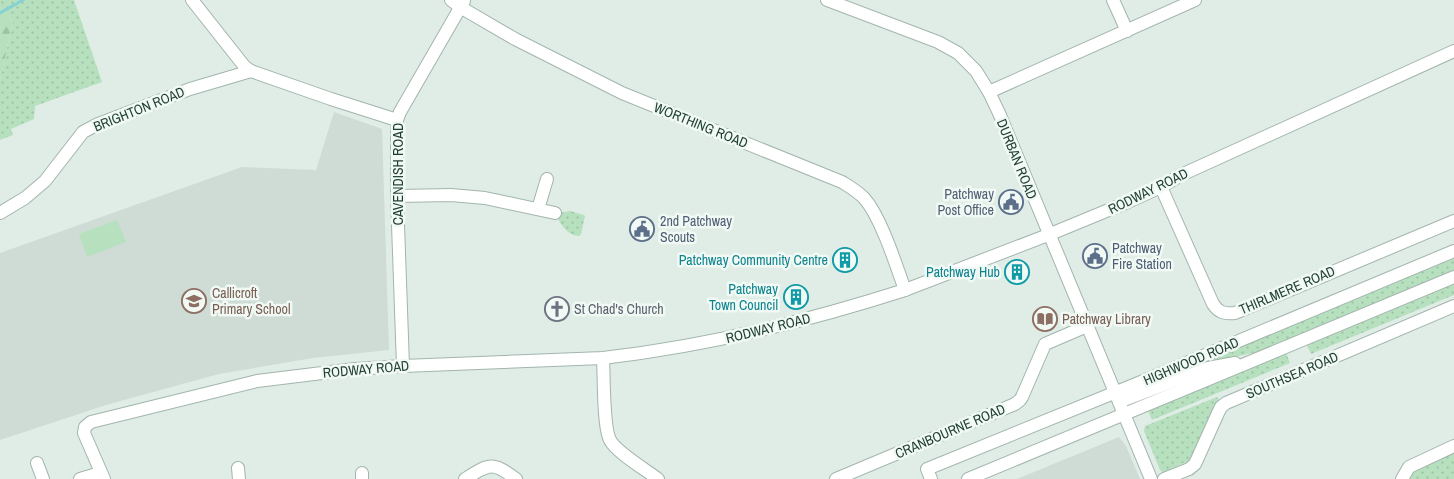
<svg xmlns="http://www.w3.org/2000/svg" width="1454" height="479" font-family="'Archivo Narrow',sans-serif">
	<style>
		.built { fill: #cedcd5 }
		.green { fill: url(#green-dots) }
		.forest { fill: url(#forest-firs) }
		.pitch { fill: #b7e0be }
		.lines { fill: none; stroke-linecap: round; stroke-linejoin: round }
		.stream { stroke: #84d1d6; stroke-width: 3 }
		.street-casing { stroke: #a2b5ad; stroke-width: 14 }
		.street { stroke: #fff; stroke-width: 12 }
		.labels { text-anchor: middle; stroke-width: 5; stroke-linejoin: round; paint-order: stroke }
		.street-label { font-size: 14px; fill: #1f3e33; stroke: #f1f9f4 }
		.service-label { font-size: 14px; fill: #4e5e75; stroke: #f1f9f4; text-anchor: start }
		.culture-label { font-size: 14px; fill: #0d838f; stroke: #f1f9f4; text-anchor: end }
		.education-label { font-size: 14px; fill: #785e54; stroke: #f1f9f4; text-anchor: start }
		.worship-label { font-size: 14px; fill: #5b616d; stroke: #f1f9f4; text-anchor: start }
	</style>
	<defs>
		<pattern id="green-dots" width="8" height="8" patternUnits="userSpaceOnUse" patternTransform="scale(1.25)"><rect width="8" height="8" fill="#b7e0be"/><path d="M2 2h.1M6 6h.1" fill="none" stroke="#9dc1a4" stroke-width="1.8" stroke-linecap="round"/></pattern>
		<pattern id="forest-firs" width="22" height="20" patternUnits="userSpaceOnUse" patternTransform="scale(1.25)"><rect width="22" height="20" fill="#b7e0be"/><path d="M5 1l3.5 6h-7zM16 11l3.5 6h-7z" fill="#9dc1a4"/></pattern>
	</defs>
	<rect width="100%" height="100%" fill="#e0ede6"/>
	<g class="built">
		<polygon points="334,112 382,129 389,350 313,358 219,374 106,405 0,440 0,253 242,167 316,170"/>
		<polygon points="1119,437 1126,446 1140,479 1017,479"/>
	</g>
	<g class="green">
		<polygon points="0,0 74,0 102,82 35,106 34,119 11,129 13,135 0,140 0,80 13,21 0,7"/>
		<path d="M570 211 584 215 585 216 581 234 579 236C569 236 560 225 557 216L559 213Z"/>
		<polygon points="1454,258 1454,271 1265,350 1209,363 1208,360"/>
		<polygon points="1454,284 1454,295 1311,354 1307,345"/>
		<polygon points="1286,353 1290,363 1152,420 1148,411"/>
		<polygon points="1217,397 1219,400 1208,419 1201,438 1190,460 1166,471 1163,472 1160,470 1144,431 1145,426"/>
		<polygon points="1454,452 1454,479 1410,479 1410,476 1415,469"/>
	</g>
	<polygon class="forest" points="0,7 13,21 0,80"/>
	<polygon class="pitch" points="117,220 126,242 87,257 79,234"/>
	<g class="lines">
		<polyline class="stream" points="0,13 23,0"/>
		<defs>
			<g id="street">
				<polyline points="192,0 245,67 251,71 331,99 397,120"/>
				<path d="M451 0 460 7 515 39 622 93 842 182C850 187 857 191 864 198 881 217 896 265 905 290"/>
				<polyline points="827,0 938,42 958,53 976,71 989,92 999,113 1151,479"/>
				<polyline points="1113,0 1127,31"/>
				<polyline points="989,92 1195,0"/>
				<path d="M1161 187 1213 304C1219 313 1225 314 1235 313L1454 221"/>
				<polyline points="397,196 451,195 485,198 555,213"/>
				<polyline points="538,209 547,179"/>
				<polyline points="0,213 25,198 45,181 83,132 98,124 190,89 251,71"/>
				<path d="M603 358C604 375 603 427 610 440 616 452 646 470 658 479"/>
				<polyline points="403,366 397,196 397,120 400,112 464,1"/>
				<polyline points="1119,402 1208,368 1235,363"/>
				<polyline points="37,463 43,479"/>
				<polyline points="238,468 239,479"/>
				<polyline points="362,473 362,479"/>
				<polyline points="80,479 100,473"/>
				<path d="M104 479 84 433 85 427 91 422 257 381 355 369 403 366 603 358C708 346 805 322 905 290L1048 235 1128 202 1161 187 1181 175 1454 51"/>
				<path d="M465 479C489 464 492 461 516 479"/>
				<polyline points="836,479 1015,404 1020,400 1022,397 1045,344 1087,326"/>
				<polyline points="931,479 927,469 1136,384 1454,251"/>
				<polyline points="968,479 1454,277"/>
				<polyline points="1164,479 1189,469 1195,464 1218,413 1221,407 1226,403 1454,306"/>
				<polyline points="1402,479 1409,467 1454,446"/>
			</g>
		</defs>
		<use href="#street" class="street-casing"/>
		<use href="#street" class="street"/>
	</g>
	<defs>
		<symbol id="civic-ring" viewBox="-11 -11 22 22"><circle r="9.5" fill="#f1f9f4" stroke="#5c6f8a" stroke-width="1.5"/><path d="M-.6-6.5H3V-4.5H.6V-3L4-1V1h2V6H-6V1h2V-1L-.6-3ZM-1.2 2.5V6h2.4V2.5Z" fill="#5c6f8a"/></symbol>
		<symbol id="building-ring" viewBox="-11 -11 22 22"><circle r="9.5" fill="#f1f9f4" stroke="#0f9aa8" stroke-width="1.5"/><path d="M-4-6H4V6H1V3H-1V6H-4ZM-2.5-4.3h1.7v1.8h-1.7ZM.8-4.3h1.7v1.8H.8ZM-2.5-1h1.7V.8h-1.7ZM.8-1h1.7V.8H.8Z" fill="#0f9aa8"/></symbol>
		<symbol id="school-ring" viewBox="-11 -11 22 22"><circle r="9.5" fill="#f1f9f4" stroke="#8d6e63" stroke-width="1.5"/><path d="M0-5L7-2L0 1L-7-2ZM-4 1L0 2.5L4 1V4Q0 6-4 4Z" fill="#8d6e63"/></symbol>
		<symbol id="church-ring" viewBox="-11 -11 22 22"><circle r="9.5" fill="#f1f9f4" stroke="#6b7280" stroke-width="1.5"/><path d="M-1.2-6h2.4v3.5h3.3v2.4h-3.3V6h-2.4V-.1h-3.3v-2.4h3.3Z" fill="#6b7280"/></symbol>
		<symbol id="library-ring" viewBox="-11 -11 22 22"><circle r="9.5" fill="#f1f9f4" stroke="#8d6e63" stroke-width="1.5"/><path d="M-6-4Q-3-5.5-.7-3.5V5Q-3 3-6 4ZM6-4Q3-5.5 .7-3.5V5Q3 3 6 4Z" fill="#8d6e63"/></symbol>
	</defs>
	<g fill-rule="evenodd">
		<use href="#civic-ring" x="997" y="188" width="28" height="28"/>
		<use href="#civic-ring" x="628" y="215" width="28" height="28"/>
		<use href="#civic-ring" x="1081" y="242" width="28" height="28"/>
		<use href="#building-ring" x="831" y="246" width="28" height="28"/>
		<use href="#building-ring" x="1003" y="258" width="28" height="28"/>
		<use href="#building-ring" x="782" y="283" width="28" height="28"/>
		<use href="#school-ring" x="180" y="287" width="28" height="28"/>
		<use href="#church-ring" x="543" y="295" width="28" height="28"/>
		<use href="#library-ring" x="1031" y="305" width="28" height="28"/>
	</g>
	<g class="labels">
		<g class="street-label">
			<text transform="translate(139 109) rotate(-22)" y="5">BRIGHTON ROAD</text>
			<text transform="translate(701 125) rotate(22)" y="5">WORTHING ROAD</text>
			<text transform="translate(1017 159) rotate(68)" y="5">DURBAN ROAD</text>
			<text transform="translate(398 174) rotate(-90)" y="5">CAVENDISH ROAD</text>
			<text transform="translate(1148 191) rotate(-26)" y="5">RODWAY ROAD</text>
			<text transform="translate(1287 290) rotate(-23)" y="5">THIRLMERE ROAD</text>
			<text transform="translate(768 328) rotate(-14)" y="5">RODWAY ROAD</text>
			<text transform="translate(1191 361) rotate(-23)" y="5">HIGHWOOD ROAD</text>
			<text transform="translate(366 369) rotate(-5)" y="5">RODWAY ROAD</text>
			<text transform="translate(1292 375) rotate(-23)" y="5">SOUTHSEA ROAD</text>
			<text transform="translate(950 431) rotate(-23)" y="5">CRANBOURNE ROAD</text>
		</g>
		<g class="service-label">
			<text x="994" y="199" text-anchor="end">Patchway<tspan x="994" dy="16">Post Office</tspan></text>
			<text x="660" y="226">2nd Patchway<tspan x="660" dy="16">Scouts</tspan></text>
			<text x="1112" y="253">Patchway<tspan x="1112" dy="16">Fire Station</tspan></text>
		</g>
		<g class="culture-label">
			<text x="828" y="265">Patchway Community Centre</text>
			<text x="1000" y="277">Patchway Hub</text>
			<text x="778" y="294">Patchway<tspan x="778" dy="16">Town Council</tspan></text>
		</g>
		<g class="education-label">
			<text x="212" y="298">Callicroft<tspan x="212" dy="16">Primary School</tspan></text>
			<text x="1062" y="324">Patchway Library</text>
		</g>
		<g class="worship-label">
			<text x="574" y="314">St Chad's Church</text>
		</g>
	</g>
</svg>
